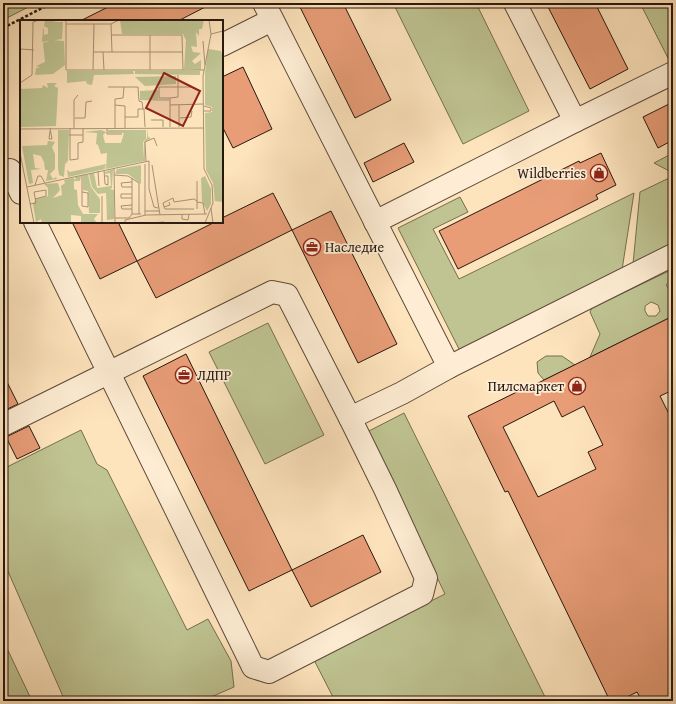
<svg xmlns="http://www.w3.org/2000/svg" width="676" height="704" font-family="'Gentium Book Plus',serif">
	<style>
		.green { fill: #bfc492; stroke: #746e50; fill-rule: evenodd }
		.building { fill: #e89d77; stroke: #28170f; fill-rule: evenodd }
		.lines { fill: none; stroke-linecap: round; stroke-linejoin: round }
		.minor-casing { stroke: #5e4a3a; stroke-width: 24 }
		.path { stroke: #28170f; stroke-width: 2.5; stroke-dasharray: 3 2; stroke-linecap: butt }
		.minor { stroke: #feedd4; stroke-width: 22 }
		.labels { text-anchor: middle; stroke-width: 3.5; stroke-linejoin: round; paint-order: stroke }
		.poi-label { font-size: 14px; fill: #28170f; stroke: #feedd4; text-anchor: end }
		.inset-road { fill: none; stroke: #a89277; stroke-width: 1 }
		.view { fill: #8f2418; fill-opacity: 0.15; stroke: #8f2418; stroke-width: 2 }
		.inset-edge { fill: none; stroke: #28170f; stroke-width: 2 }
	</style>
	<rect width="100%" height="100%" fill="#fee4bd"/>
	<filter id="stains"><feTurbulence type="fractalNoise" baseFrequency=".005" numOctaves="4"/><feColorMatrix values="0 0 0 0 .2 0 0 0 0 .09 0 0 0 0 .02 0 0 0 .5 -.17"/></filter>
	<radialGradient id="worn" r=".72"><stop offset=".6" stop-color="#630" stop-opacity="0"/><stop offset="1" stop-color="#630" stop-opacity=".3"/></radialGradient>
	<g class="green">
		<polygon points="3,3 36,3 3,20"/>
		<polygon points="393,3 476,3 529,111 463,144"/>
		<polygon points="640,3 672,3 673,58 669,60"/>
		<polygon points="673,153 673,173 654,163"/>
		<polygon points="667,179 673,182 673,245 633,264 640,192"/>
		<polygon points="634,193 622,270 460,351 398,228 460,197 468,212 433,229 459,279"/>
		<path d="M673 269V280H672L666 285 673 295 669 302 672 305 673 304V316L590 357 600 334 590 312 592 308ZM651 302 658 305 660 311 656 316H648L645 311V306Z"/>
		<polygon points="268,323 324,435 265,464 209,352"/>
		<polygon points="546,356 562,356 575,365 544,380 538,373 537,362"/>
		<polygon points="404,413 547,701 335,701 314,660 445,594 367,432"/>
		<polygon points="81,430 97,464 107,470 187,630 208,619 231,661 234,687 211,697 213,701 65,701 3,560 3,469"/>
		<polygon points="3,640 32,701 3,701"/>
	</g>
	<g class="building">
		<polygon points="116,3 213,3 178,21 80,21"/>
		<polygon points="298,3 343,3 391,100 355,118"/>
		<polygon points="546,3 595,3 628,69 590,89"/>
		<polygon points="243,67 272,129 233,148 222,126 222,77"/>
		<polygon points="673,102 673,140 658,148 643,117"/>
		<polygon points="404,143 414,162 373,182 364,163"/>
		<polygon points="601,153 616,185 596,195 598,199 458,269 439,231 579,161 580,163"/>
		<polygon points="273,193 292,230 156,298 137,261 215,222 222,222 222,218"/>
		<polygon points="331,211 397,344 358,363 292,230"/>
		<polygon points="72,222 118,222 137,261 100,279"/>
		<path d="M673 316V390L660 396 673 422V701H642L637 692 619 701H610L508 491 505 492 468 416 529 386 530 387ZM554 401 562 417 584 406 603 445 588 452 596 469 538 497 503 427Z"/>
		<polygon points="186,354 292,570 249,591 143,376"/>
		<polygon points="3,374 18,404 3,411"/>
		<polygon points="29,426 40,448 17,459 6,437"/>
		<polygon points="363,535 381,572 311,607 292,570"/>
	</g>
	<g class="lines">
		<defs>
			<g id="minor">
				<polyline points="264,3 449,367"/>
				<polyline points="515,3 575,121"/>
				<polyline points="222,45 272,20"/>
				<polyline points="10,170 21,193"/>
				<polyline points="35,222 253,667 269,672 422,594 426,578 385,489 350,418"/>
				<polyline points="375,222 575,121 673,73"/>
				<polyline points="3,425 272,292 287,295 350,418 402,393 449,367 673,255"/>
			</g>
		</defs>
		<use href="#minor" class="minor-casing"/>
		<polyline class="path" points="3,28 52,3"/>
		<use href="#minor" class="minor"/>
	</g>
	<defs>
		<symbol id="shop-ring" viewBox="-11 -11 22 22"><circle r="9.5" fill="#feedd4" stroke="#8f2418" stroke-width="1.5"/><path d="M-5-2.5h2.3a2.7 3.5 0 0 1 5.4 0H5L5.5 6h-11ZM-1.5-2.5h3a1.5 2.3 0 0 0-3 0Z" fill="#8f2418"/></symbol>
		<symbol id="office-ring" viewBox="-11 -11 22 22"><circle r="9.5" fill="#feedd4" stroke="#8f2418" stroke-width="1.5"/><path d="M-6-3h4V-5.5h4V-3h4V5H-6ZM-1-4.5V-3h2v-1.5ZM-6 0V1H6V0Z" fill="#8f2418"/></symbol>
	</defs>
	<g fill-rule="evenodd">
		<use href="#shop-ring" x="589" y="163" width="20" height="20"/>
		<use href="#office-ring" x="302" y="237" width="20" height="20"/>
		<use href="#office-ring" x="174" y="365" width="20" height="20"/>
		<use href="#shop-ring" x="567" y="376" width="20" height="20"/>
	</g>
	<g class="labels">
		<g class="poi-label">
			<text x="586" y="178">Wildberries</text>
			<text x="325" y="252" text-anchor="start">Наследие</text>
			<text x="197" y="380" text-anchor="start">ЛДПР</text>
			<text x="564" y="391">Пилсмаркет</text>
		</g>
	</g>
	<g transform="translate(20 20)">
		<rect width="203" height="203" fill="#fee4bd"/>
		<path d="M25 0H42L32 2H43L42 19 22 22 23 9 18 8 24 9V15L28 14V8L24 6ZM100 0H184L182 9H179V16L176 12 177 27 171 26 173 32 181 33 172 41 175 44 181 40V50L164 49 166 20 163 14H102ZM32 20 44 21 45 45 33 54 15 55 16 48H20L16 46 25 42 23 23ZM188 29 201 31 203 37V182L195 181 193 163 186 150 185 93 192 92V87L185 85V53ZM47 51H113L114 54 74 55 72 65 67 64 66 61 47 63ZM115 51H180V55L115 54ZM156 56V64L125 66 115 57ZM27 63H37L34 66 38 68 36 106 0 107V69L22 68 23 65 28 68ZM138 70V79H149V81L120 80V71ZM127 108 128 117 131 118 125 122V141L86 149 87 133 81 134 78 125 76 124 77 113 64 112 81 110 86 112 83 115 85 123H101L104 113H88V110H126V119L123 122 124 139V122L127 118ZM38 110H49L48 141 45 144 44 157 39 155 38 148ZM28 121 35 122 32 127 35 134V149L30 154 33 159 36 157 37 159 26 161 28 150H25L24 142 21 136 13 134 15 148 22 149 11 150 13 163 9 164 2 126 27 125ZM86 144 85 149 48 157 47 150 50 152ZM121 145V164L108 154H95L97 149ZM93 149 92 168 90 169 94 170V199L87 200 86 173 78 174 72 167 69 154 74 153 77 168 91 166 90 153 85 154V152ZM68 154 71 167 80 179V193H69L68 171 63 170V155ZM61 156 60 161H54V169L57 170 58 185 63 194H78L74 199 77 203H61V196L51 195V203H22L21 199 16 202 13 184 16 179 28 176V168L24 164 38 163 40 170 33 178 42 175 41 166 45 163 44 160 53 158 56 160 55 157ZM185 156 191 169V184L187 191 182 181 181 158Z" fill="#bfc492"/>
		<path class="inset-road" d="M46 0V50H184M189 0 191 14M46 4H91L99 0M91 4 92 32M191 14 203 11M91 15H162L163 50M130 15V50M183 21 185 45M0 29 14 30M74 32H162M83 32 84 50M73 50 74 4M0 63 12 55 13 2 19 0M88 67H118L119 81 122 82 123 89M150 78H139V67H171M95 85 105 86V108M150 85 184 84M159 85V107M184 86 191 88V91H184M105 97H118V89H124L125 107M55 98H65L66 82 72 81M160 98 171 97 172 91M131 100H143V107M150 107V78L158 77V55M30 108 32 119H29L30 111M50 108V140L58 139V123L63 122V108M54 108V80L58 75M87 108V114H102M95 108V79L103 78 104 67M0 109 184 108M49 115H63M0 133 14 203M126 142 125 122 134 118 137 126M125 144V195M132 145 140 195M94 148 95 203M84 150 85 164 88 165V156H85M78 151 79 166M62 155V186L68 187V173L62 172M94 155 108 156 119 163V194M112 158V194H121M177 161V189M112 162 101 163 102 167H112M15 165 18 156H21L25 163M7 167 129 141V169L134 187 138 188M112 174H101V178H112M82 176V203M149 182 150 185 144 187 143 183 153 178 154 182 174 179 177 181M177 182 183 183 185 194M10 184 16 183 14 172 26 170V176L15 179M112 185 101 186 102 189H112M144 187 145 189H174M191 188 193 203M125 191H139M162 194V199L168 200 169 194M95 198H109L112 194M105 203V200L126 195 187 194M131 203 144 202M185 203 193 183 192 165 184 149 183 56 191 14"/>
		<path class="view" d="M144 53 180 71 163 106 126 88Z"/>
		<rect width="203" height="203" class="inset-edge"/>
	</g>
	<rect width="676" height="704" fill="none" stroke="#fee4bd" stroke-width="16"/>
	<rect x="4" y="4" width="668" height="696" fill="none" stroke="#28170f" stroke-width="2"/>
	<rect x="8" y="8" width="660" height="688" fill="none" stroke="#28170f"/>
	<rect width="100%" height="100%" filter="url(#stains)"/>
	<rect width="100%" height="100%" fill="url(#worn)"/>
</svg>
